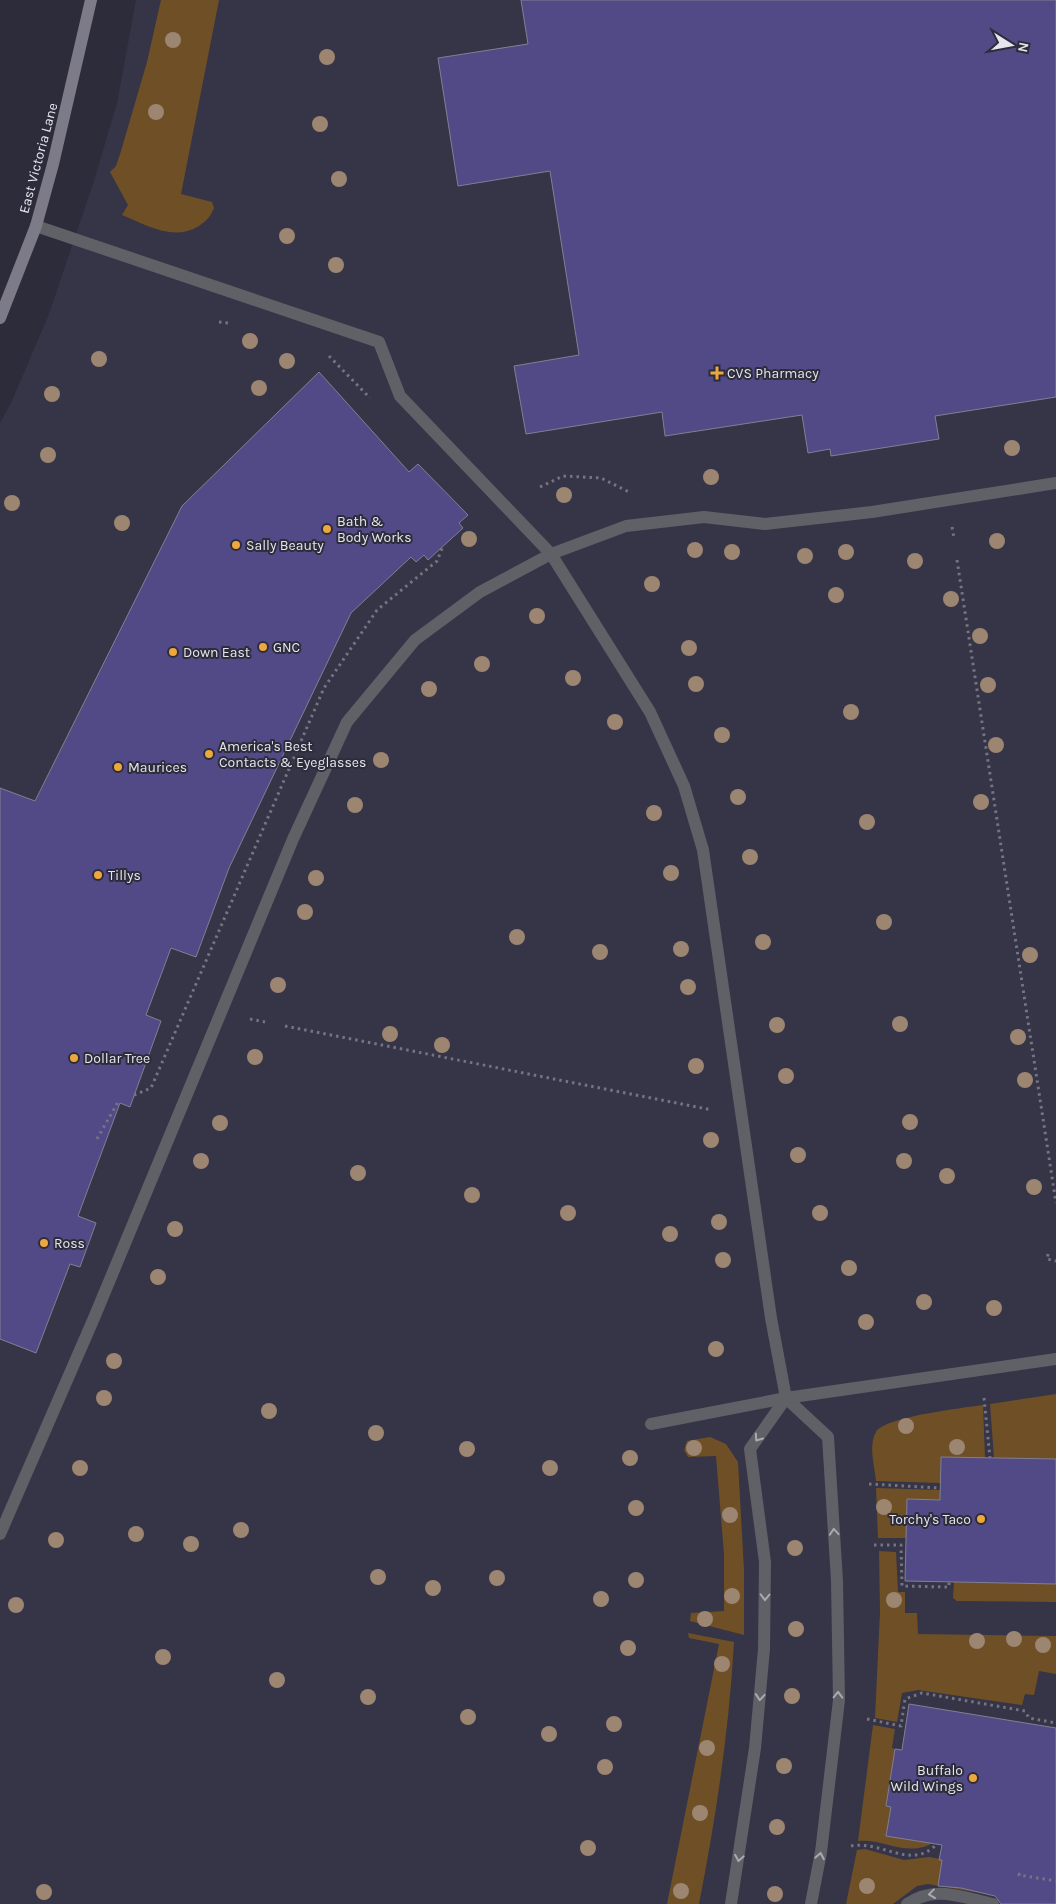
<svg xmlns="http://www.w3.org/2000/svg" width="1056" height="1904" font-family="Karla,sans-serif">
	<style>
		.built { fill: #363447 }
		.green { fill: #6f5026 }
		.building { fill: #524987; stroke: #818091 }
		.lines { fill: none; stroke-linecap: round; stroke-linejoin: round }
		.path { stroke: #757480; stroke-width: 3; stroke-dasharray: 2.5 4; stroke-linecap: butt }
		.lane { stroke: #606067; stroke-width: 12 }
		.secondary { stroke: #7c7b87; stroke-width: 12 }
		.tree { fill: #9c8672 }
		.oneway { stroke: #a9a9b1 }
		.poi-dot { fill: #eea73c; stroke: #2d2c3a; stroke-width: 2 }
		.labels { text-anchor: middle; stroke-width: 4; stroke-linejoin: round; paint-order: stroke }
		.street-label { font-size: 14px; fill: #e5e5ee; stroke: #2d2c3a }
		.poi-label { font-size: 14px; fill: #e5e5ee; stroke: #2d2c3a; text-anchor: start }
	</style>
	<rect width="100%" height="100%" fill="#2d2c3a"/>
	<polygon class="built" points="136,0 1056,0 1056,1904 0,1904 0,423 11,403 49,314 94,181 117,103"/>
	<g class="green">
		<path d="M161 0H219L181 194 212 202 214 208C211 216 206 221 199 226 173 242 147 225 122 215L128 205 110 172 116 166 121 151 147 62Z"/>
		<polygon points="1056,1394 1056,1459 994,1458 990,1404"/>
		<path d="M983 1405 985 1458 941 1457 940 1483 876 1481C875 1467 868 1446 876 1432 884 1417 962 1408 983 1405Z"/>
		<polygon points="710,1437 726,1444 738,1462 744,1570 744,1635 690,1621 691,1613 724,1611 724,1554 716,1456 688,1457 684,1450 687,1441"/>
		<polygon points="876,1488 940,1490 941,1500 907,1499 906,1538 878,1538"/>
		<polygon points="879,1551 896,1552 898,1592 905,1592 905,1613 917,1613 918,1634 1056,1636 1056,1674 1039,1671 1034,1695 1025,1694 1022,1705 918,1690 902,1693 897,1722 875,1718 880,1612"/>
		<polygon points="954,1582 1056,1584 1056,1602 957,1601 953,1598"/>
		<path d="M688 1633 734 1642C729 1731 716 1817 699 1904H667L719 1644 689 1638Z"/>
		<path d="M873 1725 895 1729 892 1748 895 1749 886 1805 891 1807 886 1836 931 1843 929 1845C903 1856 883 1838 858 1841Z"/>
		<polygon points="865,1849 904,1860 929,1857 1012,1872 1047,1904 928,1884 917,1886 893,1904 846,1904 857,1850"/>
	</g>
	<g class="building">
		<polygon points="521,0 1056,0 1056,397 935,416 939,439 831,456 830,449 808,453 802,415 665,436 662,412 526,434 514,366 579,355 550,171 458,186 438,58 528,44"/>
		<polygon points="319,372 409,472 418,464 468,515 459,523 463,528 428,560 424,555 416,562 411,557 351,613 229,868 196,957 171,948 146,1015 161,1021 130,1107 120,1103 78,1216 96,1223 80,1267 70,1264 36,1353 0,1339 0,788 35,801 182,506"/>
		<polygon points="941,1457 1056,1459 1056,1584 905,1581 907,1499 940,1500"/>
		<polygon points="909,1704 1056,1728 1056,1904 1001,1904 995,1896 961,1888 938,1886 942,1860 939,1860 942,1845 886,1836 891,1807 886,1806 895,1749 902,1750"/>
	</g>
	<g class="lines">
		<g class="path">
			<polyline points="219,322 229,323"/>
			<polyline points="329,356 370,398"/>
			<polyline points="540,487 563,476 601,478 629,492"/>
			<polyline points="952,527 954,538"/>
			<polyline points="957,560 1056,1203"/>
			<polyline points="250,1019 265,1022"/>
			<polyline points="285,1026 712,1110"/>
			<polyline points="134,1095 151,1088 324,688 377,610 437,561 443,546"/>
			<polyline points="97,1139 118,1102"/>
			<polyline points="1048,1254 1047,1259 1056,1261"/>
			<polyline points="984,1398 990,1458"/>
			<polyline points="869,1484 940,1488"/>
			<polyline points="874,1545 901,1545 902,1586 949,1587 949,1582"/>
			<polyline points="867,1719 901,1726 905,1699 922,1693 1025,1711 1029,1718 1056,1723"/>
			<path d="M851 1846C882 1840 911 1871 937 1844"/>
			<polyline points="1020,1873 1019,1875 1056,1881"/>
		</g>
		<g class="lane">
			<polyline points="36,226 379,342 400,396 551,554 650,712 684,786 703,850 771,1318 786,1398 828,1437 837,1581 839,1700 821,1852 811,1904"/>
			<polyline points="651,1424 786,1398 1056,1359"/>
			<polyline points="0,1534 94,1318 293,839 347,722 415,640 480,592 551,554 626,526 704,517 765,524 872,512 1056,483"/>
			<polyline points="731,1904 755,1748 764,1649 765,1562 750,1449 786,1398"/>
			<path d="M907 1904C936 1885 961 1897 993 1904"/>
		</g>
		<polyline class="secondary" points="0,318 36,226 53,164 91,0"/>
	</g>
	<g class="tree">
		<circle cx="173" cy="40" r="8"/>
		<circle cx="327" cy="57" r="8"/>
		<circle cx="156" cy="112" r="8"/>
		<circle cx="320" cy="124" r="8"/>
		<circle cx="339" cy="179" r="8"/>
		<circle cx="287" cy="236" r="8"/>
		<circle cx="336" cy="265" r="8"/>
		<circle cx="250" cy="341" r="8"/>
		<circle cx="99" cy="359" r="8"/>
		<circle cx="287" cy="361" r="8"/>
		<circle cx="259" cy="388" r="8"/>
		<circle cx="52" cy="394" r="8"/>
		<circle cx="1012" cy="448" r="8"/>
		<circle cx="48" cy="455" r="8"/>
		<circle cx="711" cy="477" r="8"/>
		<circle cx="564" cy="495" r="8"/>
		<circle cx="12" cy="503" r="8"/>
		<circle cx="122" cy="523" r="8"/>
		<circle cx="469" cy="539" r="8"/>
		<circle cx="997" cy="541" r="8"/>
		<circle cx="695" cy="550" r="8"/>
		<circle cx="732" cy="552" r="8"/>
		<circle cx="846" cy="552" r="8"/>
		<circle cx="805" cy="556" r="8"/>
		<circle cx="915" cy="561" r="8"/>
		<circle cx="652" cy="584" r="8"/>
		<circle cx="836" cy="595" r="8"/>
		<circle cx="951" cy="599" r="8"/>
		<circle cx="537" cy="616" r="8"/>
		<circle cx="980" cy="636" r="8"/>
		<circle cx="689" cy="648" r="8"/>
		<circle cx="482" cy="664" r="8"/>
		<circle cx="573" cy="678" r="8"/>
		<circle cx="696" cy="684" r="8"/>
		<circle cx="988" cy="685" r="8"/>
		<circle cx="429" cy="689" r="8"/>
		<circle cx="851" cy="712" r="8"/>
		<circle cx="615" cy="722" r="8"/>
		<circle cx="722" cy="735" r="8"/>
		<circle cx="996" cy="745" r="8"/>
		<circle cx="381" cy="760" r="8"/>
		<circle cx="738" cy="797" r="8"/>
		<circle cx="981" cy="802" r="8"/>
		<circle cx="355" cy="805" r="8"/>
		<circle cx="654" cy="813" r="8"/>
		<circle cx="867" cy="822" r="8"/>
		<circle cx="750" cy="857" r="8"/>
		<circle cx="671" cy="873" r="8"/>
		<circle cx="316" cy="878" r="8"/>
		<circle cx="305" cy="912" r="8"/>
		<circle cx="884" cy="922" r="8"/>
		<circle cx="517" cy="937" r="8"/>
		<circle cx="763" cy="942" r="8"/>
		<circle cx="681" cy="949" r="8"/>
		<circle cx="600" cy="952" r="8"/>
		<circle cx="1030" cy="955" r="8"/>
		<circle cx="278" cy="985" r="8"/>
		<circle cx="688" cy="987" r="8"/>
		<circle cx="900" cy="1024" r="8"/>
		<circle cx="777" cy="1025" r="8"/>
		<circle cx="390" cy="1034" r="8"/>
		<circle cx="1018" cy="1037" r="8"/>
		<circle cx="442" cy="1045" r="8"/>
		<circle cx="255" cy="1057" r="8"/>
		<circle cx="696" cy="1066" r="8"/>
		<circle cx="786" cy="1076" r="8"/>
		<circle cx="1025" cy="1080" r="8"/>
		<circle cx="910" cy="1122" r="8"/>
		<circle cx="220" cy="1123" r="8"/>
		<circle cx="711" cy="1140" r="8"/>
		<circle cx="798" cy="1155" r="8"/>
		<circle cx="201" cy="1161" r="8"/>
		<circle cx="904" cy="1161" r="8"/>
		<circle cx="358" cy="1173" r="8"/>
		<circle cx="947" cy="1176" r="8"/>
		<circle cx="1034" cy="1187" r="8"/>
		<circle cx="472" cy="1195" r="8"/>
		<circle cx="568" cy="1213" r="8"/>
		<circle cx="820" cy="1213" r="8"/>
		<circle cx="719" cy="1222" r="8"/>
		<circle cx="175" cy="1229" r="8"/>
		<circle cx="670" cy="1234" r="8"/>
		<circle cx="723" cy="1260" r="8"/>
		<circle cx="849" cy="1268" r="8"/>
		<circle cx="158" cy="1277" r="8"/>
		<circle cx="924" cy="1302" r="8"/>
		<circle cx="994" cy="1308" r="8"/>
		<circle cx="866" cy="1322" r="8"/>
		<circle cx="716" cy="1349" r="8"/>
		<circle cx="114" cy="1361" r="8"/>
		<circle cx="104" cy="1398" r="8"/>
		<circle cx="269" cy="1411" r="8"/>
		<circle cx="906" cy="1426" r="8"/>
		<circle cx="376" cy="1433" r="8"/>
		<circle cx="957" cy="1447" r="8"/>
		<circle cx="694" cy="1448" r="8"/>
		<circle cx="467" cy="1449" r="8"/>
		<circle cx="630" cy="1458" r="8"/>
		<circle cx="80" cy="1468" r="8"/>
		<circle cx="550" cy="1468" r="8"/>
		<circle cx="884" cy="1507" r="8"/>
		<circle cx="636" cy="1508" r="8"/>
		<circle cx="730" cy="1515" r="8"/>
		<circle cx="241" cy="1530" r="8"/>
		<circle cx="136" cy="1534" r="8"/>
		<circle cx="56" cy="1540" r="8"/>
		<circle cx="191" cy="1544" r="8"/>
		<circle cx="795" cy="1548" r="8"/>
		<circle cx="378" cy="1577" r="8"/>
		<circle cx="497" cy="1578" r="8"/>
		<circle cx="636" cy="1580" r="8"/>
		<circle cx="433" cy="1588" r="8"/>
		<circle cx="732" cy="1596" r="8"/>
		<circle cx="601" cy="1599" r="8"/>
		<circle cx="894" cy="1600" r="8"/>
		<circle cx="16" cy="1605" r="8"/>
		<circle cx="705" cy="1619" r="8"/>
		<circle cx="796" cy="1629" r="8"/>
		<circle cx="1014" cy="1639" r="8"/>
		<circle cx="977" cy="1641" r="8"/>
		<circle cx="1043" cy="1645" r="8"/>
		<circle cx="628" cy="1648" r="8"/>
		<circle cx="163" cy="1657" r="8"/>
		<circle cx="722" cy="1664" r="8"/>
		<circle cx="277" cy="1680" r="8"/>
		<circle cx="792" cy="1696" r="8"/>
		<circle cx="368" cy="1697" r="8"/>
		<circle cx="468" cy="1717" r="8"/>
		<circle cx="614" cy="1724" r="8"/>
		<circle cx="549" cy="1734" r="8"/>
		<circle cx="707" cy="1748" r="8"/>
		<circle cx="784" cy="1766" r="8"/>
		<circle cx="605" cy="1767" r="8"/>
		<circle cx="700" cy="1813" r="8"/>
		<circle cx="777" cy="1827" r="8"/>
		<circle cx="588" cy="1848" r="8"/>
		<circle cx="867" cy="1886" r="8"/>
		<circle cx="681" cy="1891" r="8"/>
		<circle cx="44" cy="1892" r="8"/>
		<circle cx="775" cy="1894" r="8"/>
	</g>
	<defs><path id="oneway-chevron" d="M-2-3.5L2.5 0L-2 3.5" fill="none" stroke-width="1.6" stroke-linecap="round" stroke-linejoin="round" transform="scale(1.25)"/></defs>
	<g class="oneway">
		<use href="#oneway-chevron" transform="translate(758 1438) rotate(125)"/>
		<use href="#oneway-chevron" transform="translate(834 1532) rotate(-94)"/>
		<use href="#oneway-chevron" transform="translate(765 1597) rotate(91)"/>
		<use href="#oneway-chevron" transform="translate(838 1695) rotate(-89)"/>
		<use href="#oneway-chevron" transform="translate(760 1697) rotate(95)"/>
		<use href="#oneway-chevron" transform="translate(820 1856) rotate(-80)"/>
		<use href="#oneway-chevron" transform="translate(739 1858) rotate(100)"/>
		<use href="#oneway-chevron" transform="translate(932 1894) rotate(173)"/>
	</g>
	<g class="poi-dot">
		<path d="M714.5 365.5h5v5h5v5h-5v5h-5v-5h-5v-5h5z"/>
		<circle cx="327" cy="529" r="5"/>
		<circle cx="236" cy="545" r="5"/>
		<circle cx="263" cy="647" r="5"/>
		<circle cx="173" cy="652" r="5"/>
		<circle cx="209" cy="754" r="5"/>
		<circle cx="118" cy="767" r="5"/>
		<circle cx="98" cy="875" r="5"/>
		<circle cx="74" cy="1058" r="5"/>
		<circle cx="44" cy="1243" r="5"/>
		<circle cx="981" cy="1519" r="5"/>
		<circle cx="973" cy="1778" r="5"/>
	</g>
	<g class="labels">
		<g class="street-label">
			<text transform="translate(38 158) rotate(-75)" y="5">East Victoria Lane</text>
		</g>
		<g class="poi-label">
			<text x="727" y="378">CVS Pharmacy</text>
			<text x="337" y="526">Bath &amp;<tspan x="337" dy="16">Body Works</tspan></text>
			<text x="246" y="550">Sally Beauty</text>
			<text x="273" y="652">GNC</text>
			<text x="183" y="657">Down East</text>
			<text x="219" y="751">America's Best<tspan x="219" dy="16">Contacts &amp; Eyeglasses</tspan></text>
			<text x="128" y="772">Maurices</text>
			<text x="108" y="880">Tillys</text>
			<text x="84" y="1063">Dollar Tree</text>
			<text x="54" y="1248">Ross</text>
			<text x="971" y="1524" text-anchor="end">Torchy's Taco</text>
			<text x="963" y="1775" text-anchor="end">Buffalo<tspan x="963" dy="16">Wild Wings</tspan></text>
		</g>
	</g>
	<g transform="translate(1011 45) rotate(101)" stroke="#2d2c3a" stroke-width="4" paint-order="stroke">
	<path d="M0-4L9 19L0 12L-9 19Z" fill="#e5e5ee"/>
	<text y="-8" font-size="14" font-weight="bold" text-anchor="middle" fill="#e5e5ee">N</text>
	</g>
</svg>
